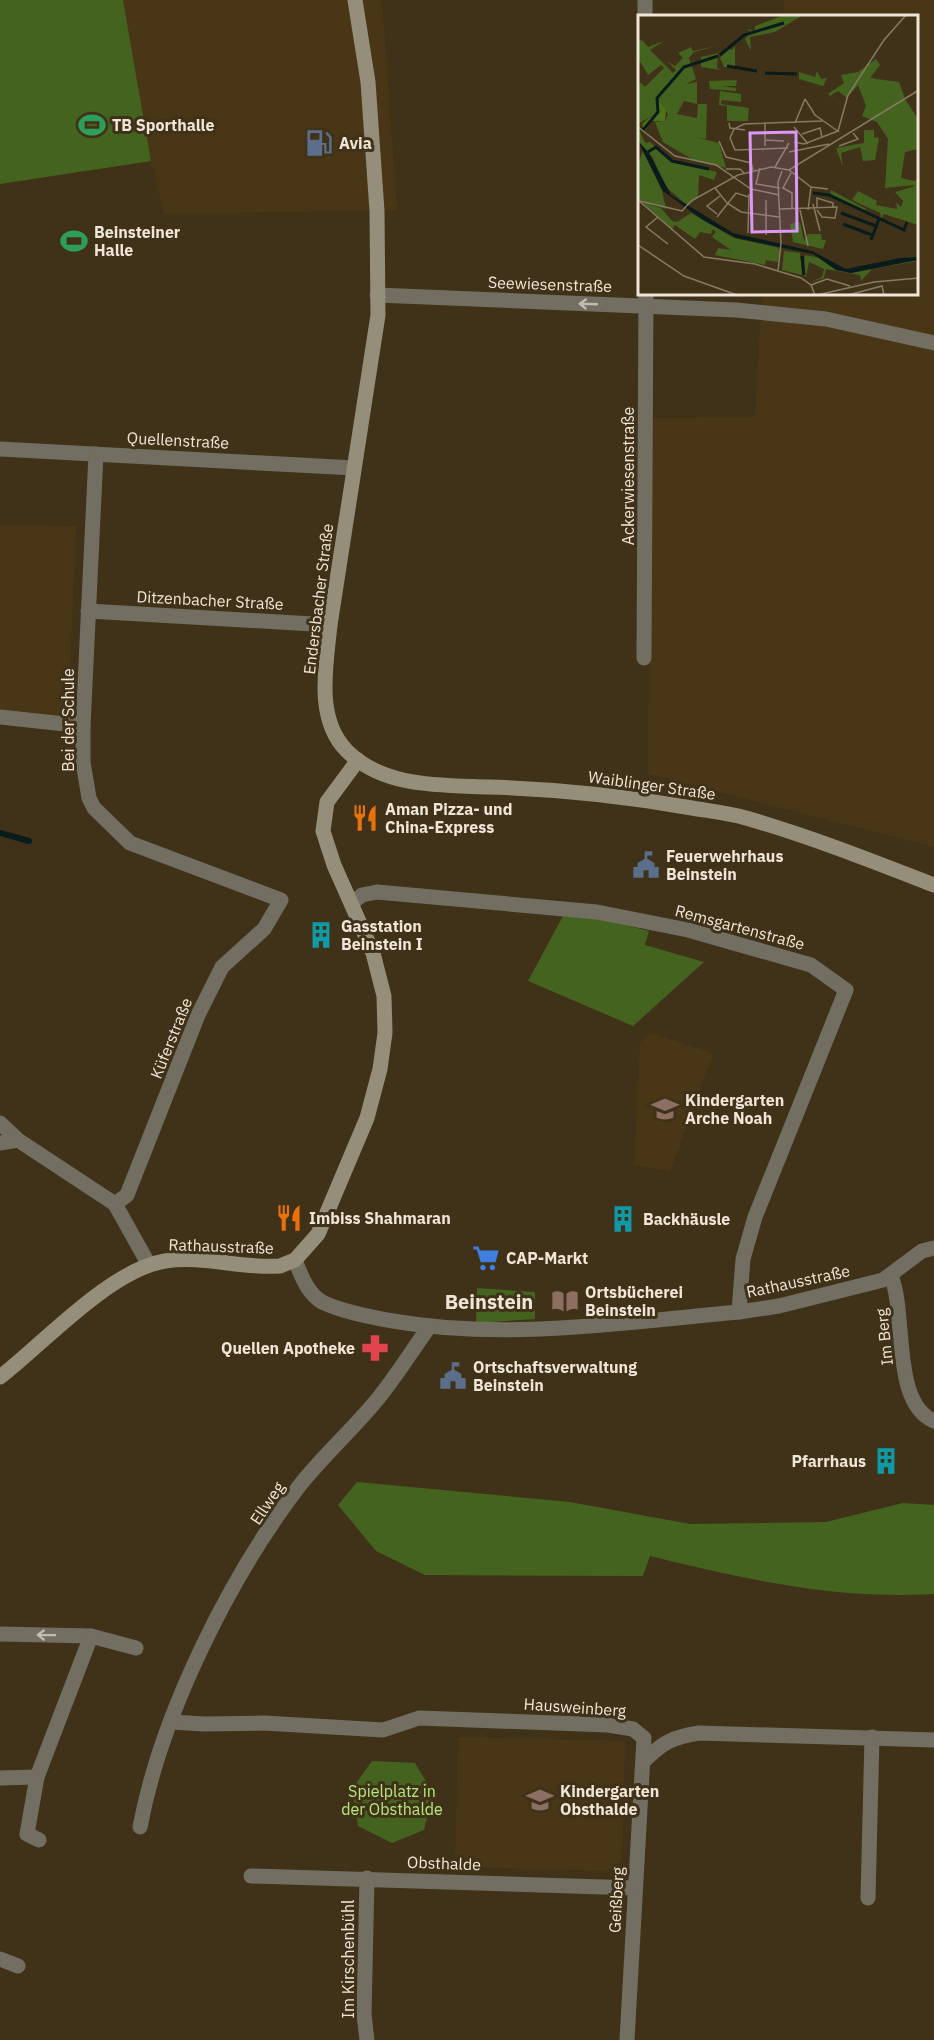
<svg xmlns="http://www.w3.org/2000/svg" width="934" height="2040" font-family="'IBM Plex Sans',sans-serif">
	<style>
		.built { fill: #493617 }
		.green { fill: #44631e }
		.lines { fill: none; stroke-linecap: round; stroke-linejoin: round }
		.stream { stroke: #091b1b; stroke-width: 6 }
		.street { stroke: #726e62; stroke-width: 15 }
		.secondary { stroke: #958e7a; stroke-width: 15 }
		.oneway { stroke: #c3bcae }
		.labels { text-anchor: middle; stroke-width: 6; stroke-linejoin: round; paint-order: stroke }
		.poi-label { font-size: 16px; font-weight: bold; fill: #efe6d7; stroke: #403219; text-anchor: start }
		.street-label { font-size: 16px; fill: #efe6d7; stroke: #403219 }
		.park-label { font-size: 16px; fill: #b4ea7a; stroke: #403219 }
		.quarter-label { font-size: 20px; font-weight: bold; fill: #efe6d7; stroke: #403219 }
		.inset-river { fill: none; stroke: #091b1b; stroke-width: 3 }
		.inset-road { fill: none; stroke: #867a65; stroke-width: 1.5 }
		.view { fill: #db99f5; fill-opacity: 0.15; stroke: #db99f5; stroke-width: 3 }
		.inset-edge { fill: none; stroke: #efe6d7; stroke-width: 3 }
	</style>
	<rect width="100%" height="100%" fill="#403219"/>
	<g class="built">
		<polygon points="123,0 382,0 397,210 164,214 151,161"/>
		<polygon points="784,0 934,0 934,847 648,774 650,418 755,417 762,294 918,294 918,16 783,16"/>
		<polygon points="0,525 76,526 68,720 0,713"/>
		<polygon points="649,1033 713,1053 670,1171 634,1165 640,1043"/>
		<polygon points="458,1737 625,1741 622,1860 616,1867 607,1871 455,1867"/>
	</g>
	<g class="green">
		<polygon points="0,0 123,0 151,161 0,184"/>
		<polygon points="563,916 602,919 649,931 645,945 704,962 633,1026 528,981"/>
		<polygon points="477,1288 535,1292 535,1319 476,1323"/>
		<path d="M357 1482 570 1502 690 1524 826 1522 903 1503 934 1505V1594C837 1600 744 1579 650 1556L643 1576 425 1575 376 1551 338 1505Z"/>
		<polygon points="372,1761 415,1763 433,1793 424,1830 392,1843 358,1826 352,1789"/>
	</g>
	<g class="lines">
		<polyline class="stream" points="0,833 29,841"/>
		<g class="street">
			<polyline points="645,0 645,16"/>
			<polyline points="377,295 736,310 826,319 934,343"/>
			<polyline points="0,449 354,468"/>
			<polyline points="96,454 83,726 83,762 89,798 94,808 130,843 281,900 264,929 222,967 198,1015 127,1195 115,1204"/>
			<polyline points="88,611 330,625"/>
			<polyline points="644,658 646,294"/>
			<polyline points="0,717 83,726"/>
			<polyline points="352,903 362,895 377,892 597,912 688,930 811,965 846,990 755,1217 743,1259 739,1312"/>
			<polyline points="0,1123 18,1140 115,1204 149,1265"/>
			<polyline points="0,1143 18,1140"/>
			<path d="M295 1260C301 1275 307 1293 322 1302 343 1312 370 1317 393 1321 507 1341 624 1322 739 1312L779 1306 883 1280 922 1251 934 1248"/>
			<path d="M891 1276C907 1314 891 1403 934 1421"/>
			<polyline points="0,1634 91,1636 136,1648"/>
			<polyline points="172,1722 204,1724 264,1723 383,1730 419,1718 608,1725 633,1729 644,1738 627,2040"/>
			<path d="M643 1762C662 1743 672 1737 699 1733L934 1740"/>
			<polyline points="37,1777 91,1636"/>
			<polyline points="0,1778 37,1777 27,1834 39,1840"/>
			<path d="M140 1827C161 1715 230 1576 300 1485 323 1456 352 1430 376 1401 395 1378 411 1352 429 1327"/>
			<polyline points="251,1876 635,1888"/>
			<polyline points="367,1878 364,2015 367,2040"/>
			<polyline points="868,1898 872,1737"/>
			<polyline points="0,1959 18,1966"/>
		</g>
		<g class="secondary">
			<path d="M355 0 368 82 377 211 378 315 330 625C326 666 315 719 347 751 384 788 441 785 489 787 557 789 625 796 692 808 710 811 728 813 746 818 809 836 872 861 934 885"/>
			<path d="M0 1377C44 1343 110 1270 165 1261 203 1255 242 1269 280 1266L295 1260 318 1234 367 1118 380 1069 385 1033 384 996 373 953 334 865 323 831 327 802 358 760"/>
		</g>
	</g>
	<defs><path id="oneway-shaft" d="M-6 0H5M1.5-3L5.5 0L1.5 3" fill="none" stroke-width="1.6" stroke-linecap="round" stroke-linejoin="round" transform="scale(1.5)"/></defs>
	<g class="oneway">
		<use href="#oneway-shaft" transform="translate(588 304) rotate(-178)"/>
		<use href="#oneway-shaft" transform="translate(46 1635) rotate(-179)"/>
	</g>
	<defs>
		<symbol id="stadium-bare" viewBox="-9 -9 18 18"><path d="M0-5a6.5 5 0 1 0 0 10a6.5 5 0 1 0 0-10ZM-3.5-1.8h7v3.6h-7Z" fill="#2e9e5b" stroke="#403219" stroke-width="2.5" paint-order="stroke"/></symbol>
		<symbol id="fuel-bare" viewBox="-9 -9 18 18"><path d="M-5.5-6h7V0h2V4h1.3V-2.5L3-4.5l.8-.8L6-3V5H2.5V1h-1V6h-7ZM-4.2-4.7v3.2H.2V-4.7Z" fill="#5c6f8a" stroke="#403219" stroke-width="2.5" paint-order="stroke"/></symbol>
		<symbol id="restaurant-bare" viewBox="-9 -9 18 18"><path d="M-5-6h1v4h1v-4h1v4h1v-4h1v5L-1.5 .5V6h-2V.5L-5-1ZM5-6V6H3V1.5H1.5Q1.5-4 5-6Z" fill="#e8710a" stroke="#403219" stroke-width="2.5" paint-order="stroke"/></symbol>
		<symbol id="civic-bare" viewBox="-9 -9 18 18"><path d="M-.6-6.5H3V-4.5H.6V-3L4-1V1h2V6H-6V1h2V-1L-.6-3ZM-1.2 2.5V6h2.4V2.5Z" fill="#5c6f8a" stroke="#403219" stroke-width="2.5" paint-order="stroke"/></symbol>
		<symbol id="building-bare" viewBox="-9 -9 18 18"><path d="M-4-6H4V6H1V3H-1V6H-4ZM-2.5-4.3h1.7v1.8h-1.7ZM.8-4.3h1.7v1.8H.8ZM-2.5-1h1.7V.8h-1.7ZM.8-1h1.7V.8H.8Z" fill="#0f9aa8" stroke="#403219" stroke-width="2.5" paint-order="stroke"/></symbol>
		<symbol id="school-bare" viewBox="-9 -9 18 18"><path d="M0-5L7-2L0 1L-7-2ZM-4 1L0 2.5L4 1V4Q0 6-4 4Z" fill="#8d6e63" stroke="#403219" stroke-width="2.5" paint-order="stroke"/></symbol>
		<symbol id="supermarket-bare" viewBox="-9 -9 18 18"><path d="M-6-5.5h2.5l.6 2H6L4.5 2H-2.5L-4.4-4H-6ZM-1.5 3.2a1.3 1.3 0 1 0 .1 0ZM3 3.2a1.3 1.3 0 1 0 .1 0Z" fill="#3f7fe0" stroke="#403219" stroke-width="2.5" paint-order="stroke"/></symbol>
		<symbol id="library-bare" viewBox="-9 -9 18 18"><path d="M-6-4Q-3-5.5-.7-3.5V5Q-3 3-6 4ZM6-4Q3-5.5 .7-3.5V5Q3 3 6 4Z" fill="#8d6e63" stroke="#403219" stroke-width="2.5" paint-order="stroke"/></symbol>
		<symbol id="pharmacy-bare" viewBox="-9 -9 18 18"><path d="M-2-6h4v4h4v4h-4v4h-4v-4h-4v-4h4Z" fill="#e0444e" stroke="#403219" stroke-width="2.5" paint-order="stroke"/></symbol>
	</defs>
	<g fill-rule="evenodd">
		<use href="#stadium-bare" x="73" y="106" width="38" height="38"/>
		<use href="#fuel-bare" x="300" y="124" width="38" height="38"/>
		<use href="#stadium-bare" x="55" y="222" width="38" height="38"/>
		<use href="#restaurant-bare" x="346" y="799" width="38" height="38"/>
		<use href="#civic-bare" x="627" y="846" width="38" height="38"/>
		<use href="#building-bare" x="302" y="916" width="38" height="38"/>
		<use href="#school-bare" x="646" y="1090" width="38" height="38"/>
		<use href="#restaurant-bare" x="270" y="1199" width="38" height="38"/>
		<use href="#building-bare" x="604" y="1200" width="38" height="38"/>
		<use href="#supermarket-bare" x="467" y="1239" width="38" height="38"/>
		<use href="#library-bare" x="546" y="1282" width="38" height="38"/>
		<use href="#pharmacy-bare" x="356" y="1329" width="38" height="38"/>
		<use href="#civic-bare" x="434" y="1357" width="38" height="38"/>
		<use href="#building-bare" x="867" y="1442" width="38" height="38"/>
		<use href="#school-bare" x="521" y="1781" width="38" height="38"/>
	</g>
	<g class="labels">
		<g class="poi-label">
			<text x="112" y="131">TB Sporthalle</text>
			<text x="339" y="149">Avia</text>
			<text x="94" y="238">Beinsteiner<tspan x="94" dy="18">Halle</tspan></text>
			<text x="385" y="815">Aman Pizza- und<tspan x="385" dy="18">China-Express</tspan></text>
			<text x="666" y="862">Feuerwehrhaus<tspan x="666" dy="18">Beinstein</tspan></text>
			<text x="341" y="932">Gasstation<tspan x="341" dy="18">Beinstein I</tspan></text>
			<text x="685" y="1106">Kindergarten<tspan x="685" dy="18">Arche Noah</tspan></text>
			<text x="309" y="1224">Imbiss Shahmaran</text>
			<text x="643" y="1225">Backhäusle</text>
			<text x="506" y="1264">CAP-Markt</text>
			<text x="585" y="1298">Ortsbücherei<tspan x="585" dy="18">Beinstein</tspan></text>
			<text x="355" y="1354" text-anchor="end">Quellen Apotheke</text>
			<text x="473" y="1373">Ortschaftsverwaltung<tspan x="473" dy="18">Beinstein</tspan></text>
			<text x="866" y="1467" text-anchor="end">Pfarrhaus</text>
			<text x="560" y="1797">Kindergarten<tspan x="560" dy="18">Obsthalde</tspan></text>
		</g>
		<g class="street-label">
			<text transform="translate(550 284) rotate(2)" y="6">Seewiesenstraße</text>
			<text transform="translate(178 440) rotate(3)" y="6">Quellenstraße</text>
			<text transform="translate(628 476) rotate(-90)" y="6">Ackerwiesenstraße</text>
			<text transform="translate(318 599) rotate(-83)" y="6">Endersbacher Straße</text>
			<text transform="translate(210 600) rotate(3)" y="6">Ditzenbacher Straße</text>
			<text transform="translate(68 720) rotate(-90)" y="6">Bei der Schule</text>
			<text transform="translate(652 785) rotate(8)" y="6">Waiblinger Straße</text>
			<text transform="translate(740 927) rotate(15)" y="6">Remsgartenstraße</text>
			<text transform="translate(171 1038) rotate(-68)" y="6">Küferstraße</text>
			<text transform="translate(221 1246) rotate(2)" y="6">Rathausstraße</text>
			<text transform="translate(798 1281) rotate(-12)" y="6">Rathausstraße</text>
			<text transform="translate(884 1337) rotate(-96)" y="6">Im Berg</text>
			<text transform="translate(267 1503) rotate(-56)" y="6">Ellweg</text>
			<text transform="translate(575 1707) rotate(4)" y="6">Hausweinberg</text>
			<text transform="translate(444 1863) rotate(2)" y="6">Obsthalde</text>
			<text transform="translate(616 1900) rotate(-87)" y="6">Geißberg</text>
			<text transform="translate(348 1959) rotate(-90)" y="6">Im Kirschenbühl</text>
		</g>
		<g class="park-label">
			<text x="392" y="1797">Spielplatz in<tspan x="392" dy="18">der Obsthalde</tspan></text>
		</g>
		<g class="quarter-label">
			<text x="489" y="1309">Beinstein</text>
		</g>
	</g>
	<g transform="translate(638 15)">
		<rect width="280" height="280" fill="#403219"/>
		<path d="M146 0H165L137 17 112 22 113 36 107 24 113 17 109 14 117 16V11ZM4 25 10 32 26 26 12 35 35 58 38 55 29 46 37 51 45 43 40 38 53 32 55 36 78 31 56 37 51 43 58 64 48 69 59 67V89L46 86 39 99 59 103 60 89H69L68 124 57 122 81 128 88 153 57 146 25 127 17 107 27 106 30 99 19 84V98L0 109V70L3 68 7 72 26 53 23 50 10 60 0 43V26ZM97 31V52H86L82 43 90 32 94 35ZM80 38 79 53 83 55 63 52V42ZM238 44 242 50 232 63 261 67 267 84 280 104V134L267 137 263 163 277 166 280 162V210L246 199 243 204 242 198 214 185 220 176 239 186 238 190 259 194 258 187 263 192 265 186 257 177 275 172 277 170 247 173 250 124 239 107 224 101 228 91 220 70 209 83 200 76 192 81 208 94 190 79 206 68 203 60 220 57ZM179 56 183 64 189 63 185 71 161 64V57L177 62ZM99 65 98 71H84L98 73V76L72 74 71 66ZM82 76 103 79V87L84 85 83 89 111 93 110 106H89V91L81 90ZM0 112 7 128 12 127 34 147 79 157 76 165 61 160 60 182 50 191 27 171 15 143 0 126ZM226 115H236V122L241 123 237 145 225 146 222 132 203 138 205 152 198 133 226 128ZM5 136 24 176 28 194 0 184V149ZM193 175 228 194 226 197 192 181ZM3 186 23 193 34 206 39 207 53 198 96 223 142 233 139 234 142 235 140 247 128 245 127 250 77 240 80 233 93 235 74 222 78 217 75 214 73 219 62 217 57 224 37 210 34 214ZM162 207 166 226 170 219H183L184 225H188L185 234 155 227 152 209ZM146 236 162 238 164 260 144 255ZM167 240 182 243 198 255 214 258 260 246H280L234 254 223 266 222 260 188 254 186 263 173 267 184 262 186 254 171 247 168 262 165 260Z" fill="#44631e"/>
		<path d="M18 83 28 95 27 106H14L7 116 4 109 20 96Z" fill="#4d731a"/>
		<path d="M0 126 11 138 33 180 95 218 174 236 208 254 262 243 280 242V245L213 258 198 255 175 239 98 223 65 205 25 176Z" fill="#091b1b"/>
		<path class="inset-river" d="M82 40 106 20 146 8M89 51 119 56M127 58 159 59M5 115 20 97 19 83 46 52 80 41M10 137 18 132 34 146 71 154M175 178 191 180 266 215 269 207M203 198 238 211M205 209 234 220M233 225 241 204M164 241 166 260"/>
		<path class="inset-road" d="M167 84 177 100 201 117M91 108 92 113 107 115M157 108 167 84M0 112 37 141 78 150 113 174 141 180M156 112 170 129M200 116 210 80 246 25 268 0M164 119 182 113 184 122M127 125 146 126M81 126 88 142 113 148 115 155M156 127 166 129 200 116M127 131V109M201 131 220 124 215 118M150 133 97 135 92 123 96 114 106 109 184 106M151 137 191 129M137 152 151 128M122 153 118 169 142 173M88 154H102L106 158M151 155 173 172 190 174M153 158 145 173 154 178V194M77 173 89 188 103 197 141 202M0 185 66 242 117 249 163 263 173 270 177 280M128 185V220M2 186 44 196 53 186 100 160 133 152 151 155 281 75M175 189 182 216M179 192V183L195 188V192M142 194 199 192 197 203 184 202 179 195M162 195 170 231M170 195 173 172M79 199 69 191 82 181M20 202 8 212 30 229M79 202 98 178 111 182M110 218 111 179M0 230 46 261 99 280M140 256 143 228 140 167 144 156M173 270 189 264 212 271M179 280 236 267 281 263M210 280 244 271 246 280"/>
		<path class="view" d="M158 117 159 216 114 217 112 118Z"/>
		<rect width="280" height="280" class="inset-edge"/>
	</g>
</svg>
